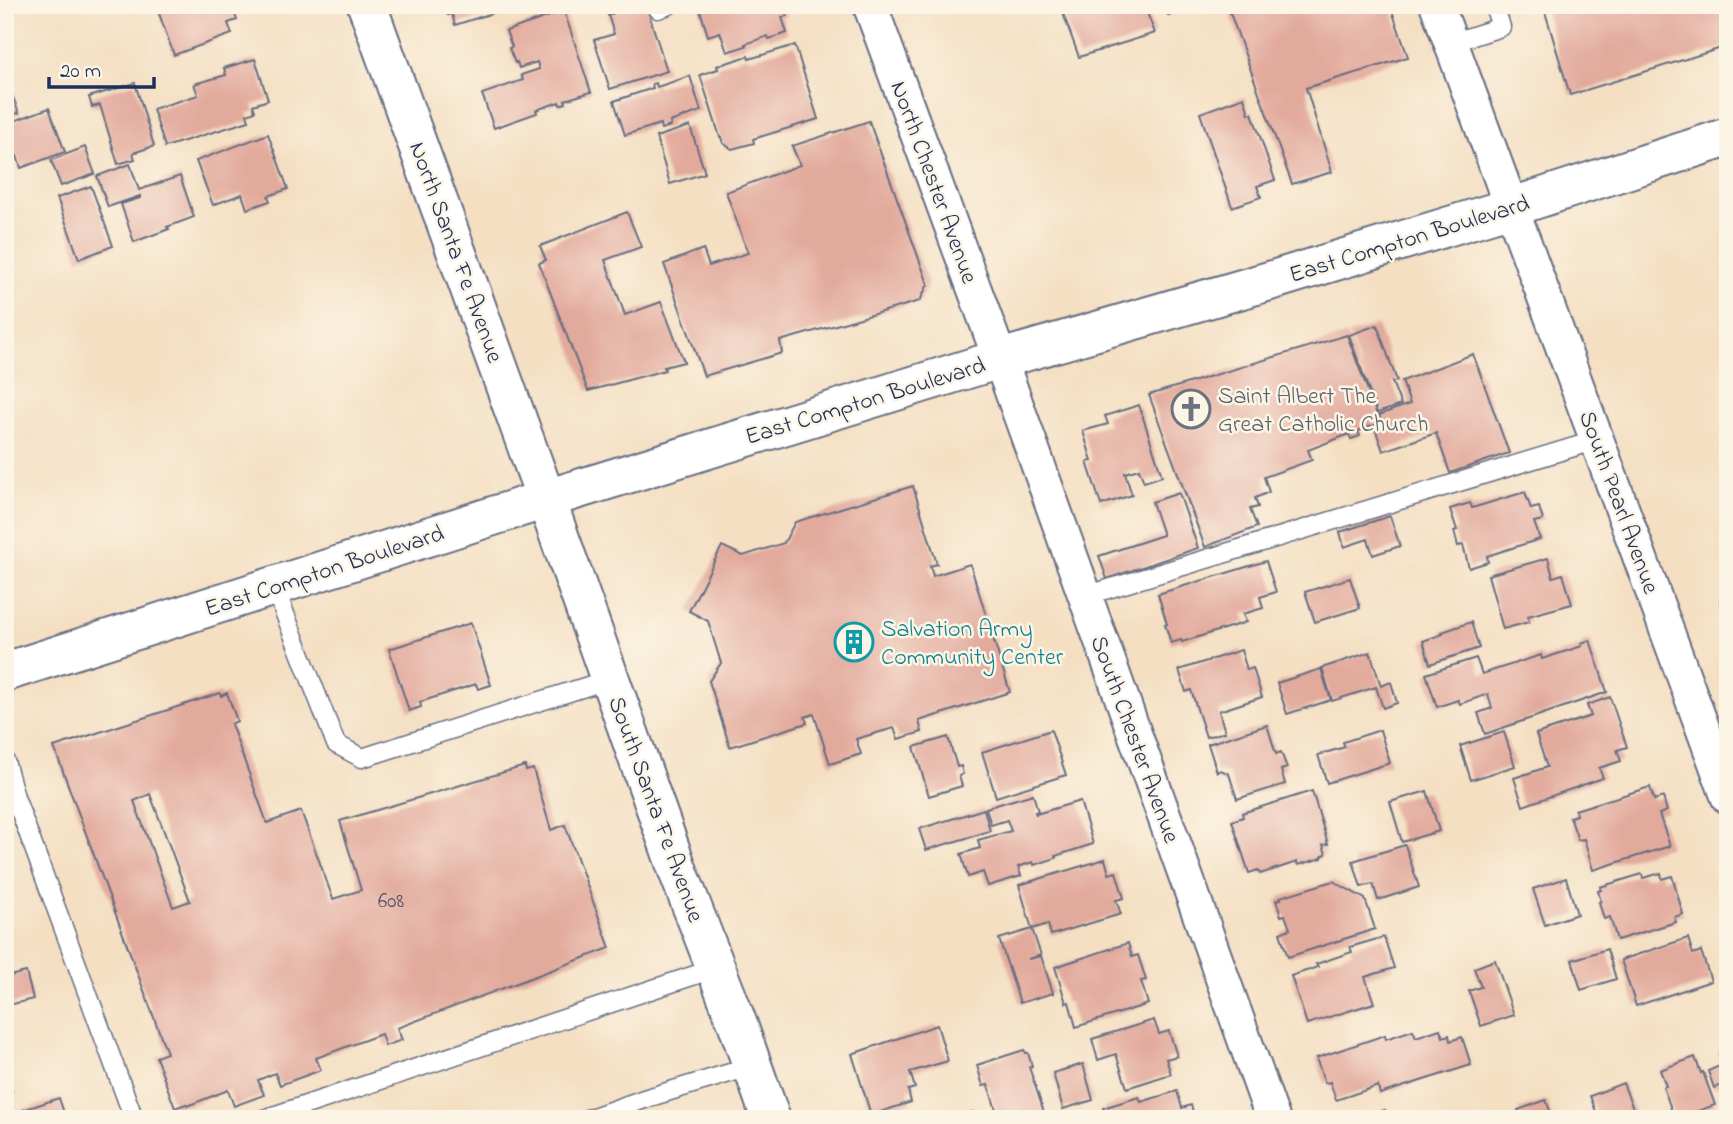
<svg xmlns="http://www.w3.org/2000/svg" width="1733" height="1124" font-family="'Indie Flower',sans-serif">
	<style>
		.building { fill: #e2aa9d; fill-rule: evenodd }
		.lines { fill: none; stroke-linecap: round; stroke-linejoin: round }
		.lane-casing { stroke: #676d81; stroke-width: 21 }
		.street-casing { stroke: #676d81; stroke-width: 37 }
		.secondary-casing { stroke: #676d81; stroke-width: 42 }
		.lane { stroke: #fff; stroke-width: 18 }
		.street { stroke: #fff; stroke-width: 33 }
		.secondary { stroke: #fff; stroke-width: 38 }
		.labels { text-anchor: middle; stroke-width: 5; stroke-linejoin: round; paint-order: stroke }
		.number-label { font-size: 21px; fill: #4d4e6e }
		.street-label { font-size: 24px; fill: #1b2f5e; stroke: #fcf5e5 }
		.worship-label { font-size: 24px; fill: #5b616d; stroke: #fcf5e5; text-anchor: start }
		.culture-label { font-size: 24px; fill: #0d838f; stroke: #fcf5e5; text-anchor: start }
	</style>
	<rect width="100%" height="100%" fill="#fcf5e5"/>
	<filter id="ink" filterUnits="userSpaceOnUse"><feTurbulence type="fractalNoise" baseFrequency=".0143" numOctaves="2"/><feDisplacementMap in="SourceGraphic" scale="14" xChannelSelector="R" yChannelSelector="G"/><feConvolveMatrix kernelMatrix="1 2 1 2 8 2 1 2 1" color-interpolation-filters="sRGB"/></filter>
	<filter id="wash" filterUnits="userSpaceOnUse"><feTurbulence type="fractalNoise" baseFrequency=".00686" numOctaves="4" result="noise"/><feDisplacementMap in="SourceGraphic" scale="28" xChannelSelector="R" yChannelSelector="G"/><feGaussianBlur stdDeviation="1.57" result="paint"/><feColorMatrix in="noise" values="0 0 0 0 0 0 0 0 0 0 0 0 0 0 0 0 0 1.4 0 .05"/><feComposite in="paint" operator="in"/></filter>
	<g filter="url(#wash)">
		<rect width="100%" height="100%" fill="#f4dfc3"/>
		<g id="blocks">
			<g class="building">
				<polygon points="5,5 22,5 22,6 5,12"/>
				<polygon points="165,5 232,5 237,20 228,23 232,34 174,55 157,8"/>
				<polygon points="445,5 515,5 515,6 455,25 452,14 448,15"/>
				<polygon points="537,5 571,5 571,6 541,16"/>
				<polygon points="639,5 646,5 667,71 610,89 594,40 614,34 608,15"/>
				<polygon points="715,5 783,5 787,16 782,17 787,33 769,39 768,36 745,44 746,46 727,52 720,32 708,36 700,10"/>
				<polygon points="1060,5 1144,5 1155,33 1079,57"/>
				<polygon points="1164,5 1191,5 1191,6 1176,11 1176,13 1168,15"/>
				<polygon points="1246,5 1390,5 1408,57 1306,88 1332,172 1292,184 1229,10"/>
				<polygon points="1543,5 1728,5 1728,46 1570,95"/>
				<polygon points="564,11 591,92 565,100 566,103 560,105 559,102 536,110 537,113 494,128 482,94 523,80 521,75 539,69 537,62 519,68 517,62 515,63 509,48 512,47 506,31"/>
				<polygon points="795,45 818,119 753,139 754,143 732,149 723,143 721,137 720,137 700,75 718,69 717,66 748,56 749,59"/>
				<polygon points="255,59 268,100 253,105 255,111 247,114 249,121 165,147 153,109 198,95 194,84 226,75 224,68"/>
				<polygon points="5,76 19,113 5,117"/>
				<polygon points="690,76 701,111 670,122 671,126 661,129 660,124 625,135 614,101 653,88 652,84 656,83 657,87"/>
				<polygon points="135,83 154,146 133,153 135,159 118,164 100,105 92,107 89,97"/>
				<polygon points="1244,97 1249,114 1252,113 1275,180 1257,186 1261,197 1232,207 1200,113"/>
				<polygon points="49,108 65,152 21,168 17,156 10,159 5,145 5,137 10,135 6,124"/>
				<polygon points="869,121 928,284 920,301 780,341 782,353 704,376 664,264 703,249 709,266 748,253 726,192 800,165 792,146"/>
				<polygon points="690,126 705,173 670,184 656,137"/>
				<polygon points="268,134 288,189 268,196 270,201 247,209 242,194 213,205 196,161"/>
				<polygon points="85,147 95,174 61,186 51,160"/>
				<polygon points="130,164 139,190 180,176 194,217 167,227 169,229 134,242 121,204 140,198 140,196 108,207 97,176"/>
				<polygon points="91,186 113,246 79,259 57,198"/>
				<polygon points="627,212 641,247 605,260 625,315 661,302 684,362 664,367 665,370 588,391 539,263 546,260 540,246"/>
				<polygon points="1377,325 1397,381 1392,382 1401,405 1377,413 1349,335"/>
				<polygon points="1347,335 1380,423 1358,431 1360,436 1351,439 1349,434 1308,450 1312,460 1264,477 1269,492 1255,498 1258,507 1250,509 1257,527 1205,547 1149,395"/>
				<polygon points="1473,354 1509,453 1450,473 1436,433 1383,451 1376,431 1383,428 1379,415 1410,404 1402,381"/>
				<polygon points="1139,405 1162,476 1144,482 1139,469 1125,473 1132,495 1101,505 1087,462 1092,461 1083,431 1108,424 1105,416"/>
				<polygon points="913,486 937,564 930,566 933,576 970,564 1010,692 919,721 922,732 898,739 894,728 856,739 861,754 830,764 814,714 805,717 807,723 730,747 709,681 721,663 708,621 689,611 722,546 743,556 784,543 795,522"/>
				<polygon points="1525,492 1531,509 1539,507 1543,520 1534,522 1540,539 1487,556 1488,562 1469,568 1463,545 1458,546 1454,531 1457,530 1450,509 1470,503 1472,508"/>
				<polygon points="1179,493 1198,548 1107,579 1099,556 1163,535 1152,502"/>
				<polygon points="1390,516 1400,546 1373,555 1368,539 1344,547 1340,532"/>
				<polygon points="1548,558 1553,577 1563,574 1572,604 1528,616 1529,622 1503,629 1488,575"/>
				<polygon points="1266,561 1276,592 1260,597 1263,608 1243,614 1246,622 1182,642 1181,640 1171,643 1165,624 1167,624 1158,594"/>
				<polygon points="1350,578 1360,608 1315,622 1305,592"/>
				<polygon points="1728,594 1728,629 1727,629 1722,611 1725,610 1725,607 1722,608 1720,601 1723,600 1722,596"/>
				<polygon points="1471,622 1479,648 1430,664 1423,641 1443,634 1442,632"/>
				<polygon points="471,623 491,685 478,689 476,684 420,702 421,707 409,711 389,649"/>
				<polygon points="1590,640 1607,692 1485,734 1478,713 1492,708 1488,694 1460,704 1458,700 1437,707 1426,674 1476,658 1482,674 1541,655 1542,659 1582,646 1581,643"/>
				<polygon points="1241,650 1247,670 1253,668 1262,697 1219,711 1225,732 1206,737 1191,690 1186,692 1179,670"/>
				<polygon points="1370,652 1381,686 1391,682 1397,703 1383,708 1376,687 1332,701 1322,668"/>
				<polygon points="1321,669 1331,700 1287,714 1277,683"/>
				<path d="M220 693 221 696 227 693 237 721 231 724 267 823 301 811 333 899 361 890 340 821 525 766 526 771 533 769 551 830 565 825 610 948 397 1028 402 1040 385 1046 381 1034 316 1058 321 1070 280 1085 275 1073 258 1080 264 1095 234 1106 228 1090 187 1106 186 1104 175 1108 156 1057 167 1053 54 747ZM150 794 190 901 173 907 134 801Z"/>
				<polygon points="1610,697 1627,747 1617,750 1621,761 1599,768 1603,778 1523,806 1514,778 1547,767 1536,734 1591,716 1587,705"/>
				<polygon points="1267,725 1276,754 1281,752 1287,768 1281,770 1285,784 1237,799 1229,774 1221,770 1217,772 1208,744"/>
				<polygon points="1051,730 1066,775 996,797 982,752"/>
				<polygon points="1380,730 1390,763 1327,783 1318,755 1345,747 1343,742"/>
				<polygon points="1504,732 1515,766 1471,780 1460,746"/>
				<polygon points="948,737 957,767 961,766 963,774 959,776 962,786 929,796 914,747"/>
				<polygon points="1650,787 1654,800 1663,797 1667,811 1659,814 1670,846 1593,870 1584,839 1578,840 1570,817 1576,815 1575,810"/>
				<polygon points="1312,791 1328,844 1323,845 1326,854 1322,856 1322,858 1298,865 1297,862 1260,874 1258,870 1249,873 1232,821 1243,817 1242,813"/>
				<polygon points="1427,791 1439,831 1402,842 1390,802"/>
				<polygon points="1033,794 1038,811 1035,812 1036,814 1080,801 1093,844 1055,856 1056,858 1034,865 1033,862 1018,867 1021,876 988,886 983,872 968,877 961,854 980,848 978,840 1011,831 1007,820 991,825 986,808"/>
				<polygon points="984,809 990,831 926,850 919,829"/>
				<polygon points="1405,845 1419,887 1378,900 1373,884 1361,887 1353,861"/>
				<polygon points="1105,859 1109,874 1116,872 1124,898 1116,900 1121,914 1051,935 1048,924 1032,929 1041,955 1028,959 1041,956 1053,993 1020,1003 999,939 1032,929 1019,885"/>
				<polygon points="1661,873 1662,879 1672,876 1683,914 1674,917 1676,922 1617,940 1610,917 1604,919 1599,902 1601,901 1598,891 1601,890 1600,887 1642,874 1643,878"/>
				<polygon points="1566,878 1577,914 1545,925 1533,889"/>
				<polygon points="1333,881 1365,899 1375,929 1288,957 1280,933 1290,929 1285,915 1281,916 1276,900 1281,899 1280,897"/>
				<polygon points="1384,937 1394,968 1365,977 1374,1003 1307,1024 1291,976 1318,967 1316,964 1352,952 1350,947"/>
				<polygon points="1688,938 1693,954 1701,951 1711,981 1636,1006 1621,960"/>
				<polygon points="1128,943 1132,957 1138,955 1146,980 1141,981 1148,1004 1076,1027 1069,1002 1066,1003 1055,967"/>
				<polygon points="1607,949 1616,979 1581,990 1572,960"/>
				<polygon points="1495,960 1514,1015 1481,1026 1469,991 1481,987 1474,968"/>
				<polygon points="26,972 33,999 5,1006 5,977"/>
				<polygon points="1154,1020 1159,1034 1169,1031 1177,1056 1166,1059 1171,1074 1127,1088 1116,1054 1098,1060 1092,1039"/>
				<polygon points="937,1025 948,1061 910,1072 915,1088 908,1090 911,1102 871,1115 852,1054"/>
				<polygon points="1440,1029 1443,1037 1449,1035 1450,1041 1462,1037 1471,1065 1380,1094 1378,1086 1336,1100 1330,1082 1325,1083 1316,1058 1385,1035 1386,1039 1413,1030 1416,1037"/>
				<polygon points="1024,1050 1026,1053 1028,1053 1032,1066 1029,1067 1044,1112 1022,1119 999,1119 988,1085 983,1086 977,1065"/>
				<polygon points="1728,1051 1728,1099 1727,1099 1722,1085 1714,1088 1708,1071 1722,1065 1719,1054"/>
				<polygon points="1695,1057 1701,1073 1703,1072 1715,1105 1675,1119 1663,1087 1666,1086 1660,1070"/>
				<polygon points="1083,1064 1093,1100 1063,1109 1053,1073"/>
				<polygon points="5,1073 12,1092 5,1094"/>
				<polygon points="1623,1083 1636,1116 1628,1119 1599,1119 1590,1096"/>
				<polygon points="1177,1091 1182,1108 1191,1105 1195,1119 1107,1119 1103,1108 1139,1097 1141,1102"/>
				<polygon points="59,1098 66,1119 5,1119 5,1116"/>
				<polygon points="1546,1100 1553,1119 1522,1119 1518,1110"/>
				<polygon points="1385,1110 1388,1119 1366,1119 1365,1116"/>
				<polygon points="973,1112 975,1119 938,1119 953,1114 954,1117"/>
			</g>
		</g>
	</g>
	<g filter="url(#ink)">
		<use href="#blocks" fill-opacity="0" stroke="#676d81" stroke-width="2"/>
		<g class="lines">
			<defs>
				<g id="lane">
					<polyline points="658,9 669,5"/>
					<polyline points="1451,43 1501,27 1494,5"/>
					<polyline points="274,586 336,744 362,758 610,679"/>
					<polyline points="1085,596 1597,440"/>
					<polyline points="5,761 15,797 134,1119"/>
					<polyline points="264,1119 716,968"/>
					<polyline points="588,1119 647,1098 753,1066"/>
				</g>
				<g id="street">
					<polyline points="870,5 1000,359 1273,1119"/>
					<polyline points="1437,5 1728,797"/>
				</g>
				<g id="secondary">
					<polyline points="367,5 546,499 678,871 738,1025 771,1119"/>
					<polyline points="5,672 546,499 1000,359 1273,280 1512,207 1728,137"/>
				</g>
			</defs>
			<use href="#lane" class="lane-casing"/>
			<use href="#street" class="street-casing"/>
			<use href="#secondary" class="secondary-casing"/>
			<use href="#lane" class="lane"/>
			<use href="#street" class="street"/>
			<use href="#secondary" class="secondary"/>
		</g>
	</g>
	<defs>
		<symbol id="church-ring" viewBox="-11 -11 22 22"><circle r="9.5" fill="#fcf5e5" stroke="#6b7280" stroke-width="1.5"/><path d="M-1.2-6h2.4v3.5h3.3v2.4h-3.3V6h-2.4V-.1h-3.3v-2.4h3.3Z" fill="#6b7280"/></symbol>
		<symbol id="building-ring" viewBox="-11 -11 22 22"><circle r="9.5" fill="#fcf5e5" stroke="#0f9aa8" stroke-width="1.5"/><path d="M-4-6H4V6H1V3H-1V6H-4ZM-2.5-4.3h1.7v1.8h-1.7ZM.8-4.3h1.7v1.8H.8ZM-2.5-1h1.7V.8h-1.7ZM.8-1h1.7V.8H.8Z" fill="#0f9aa8"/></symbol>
	</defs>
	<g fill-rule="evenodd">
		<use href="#church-ring" x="1169" y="387" width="44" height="44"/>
		<use href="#building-ring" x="832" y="620" width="44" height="44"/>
	</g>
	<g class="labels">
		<g class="number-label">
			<text x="391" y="907">608</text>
		</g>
		<g class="street-label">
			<text transform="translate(935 182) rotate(70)" y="8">North Chester Avenue</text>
			<text transform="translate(1409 238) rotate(-17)" y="8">East Compton Boulevard</text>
			<text transform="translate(457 252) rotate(70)" y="8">North Santa Fe Avenue</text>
			<text transform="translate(865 400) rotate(-17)" y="8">East Compton Boulevard</text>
			<text transform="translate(1620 502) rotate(70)" y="8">South Pearl Avenue</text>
			<text transform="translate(324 570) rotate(-18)" y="8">East Compton Boulevard</text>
			<text transform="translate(1136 739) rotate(70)" y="8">South Chester Avenue</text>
			<text transform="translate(657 809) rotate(70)" y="8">South Santa Fe Avenue</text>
		</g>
		<g class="worship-label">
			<text x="1218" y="403">Saint Albert The<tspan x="1218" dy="28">Great Catholic Church</tspan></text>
		</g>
		<g class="culture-label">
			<text x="881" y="636">Salvation Army<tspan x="881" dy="28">Community Center</tspan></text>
		</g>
	</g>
	<rect width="1733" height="1124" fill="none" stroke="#fcf5e5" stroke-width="28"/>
	<path d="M49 77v10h105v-10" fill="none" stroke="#1b2f5e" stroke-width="3.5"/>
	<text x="60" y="77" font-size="21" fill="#1b2f5e" stroke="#fcf5e5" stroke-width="5" paint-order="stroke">20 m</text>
</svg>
